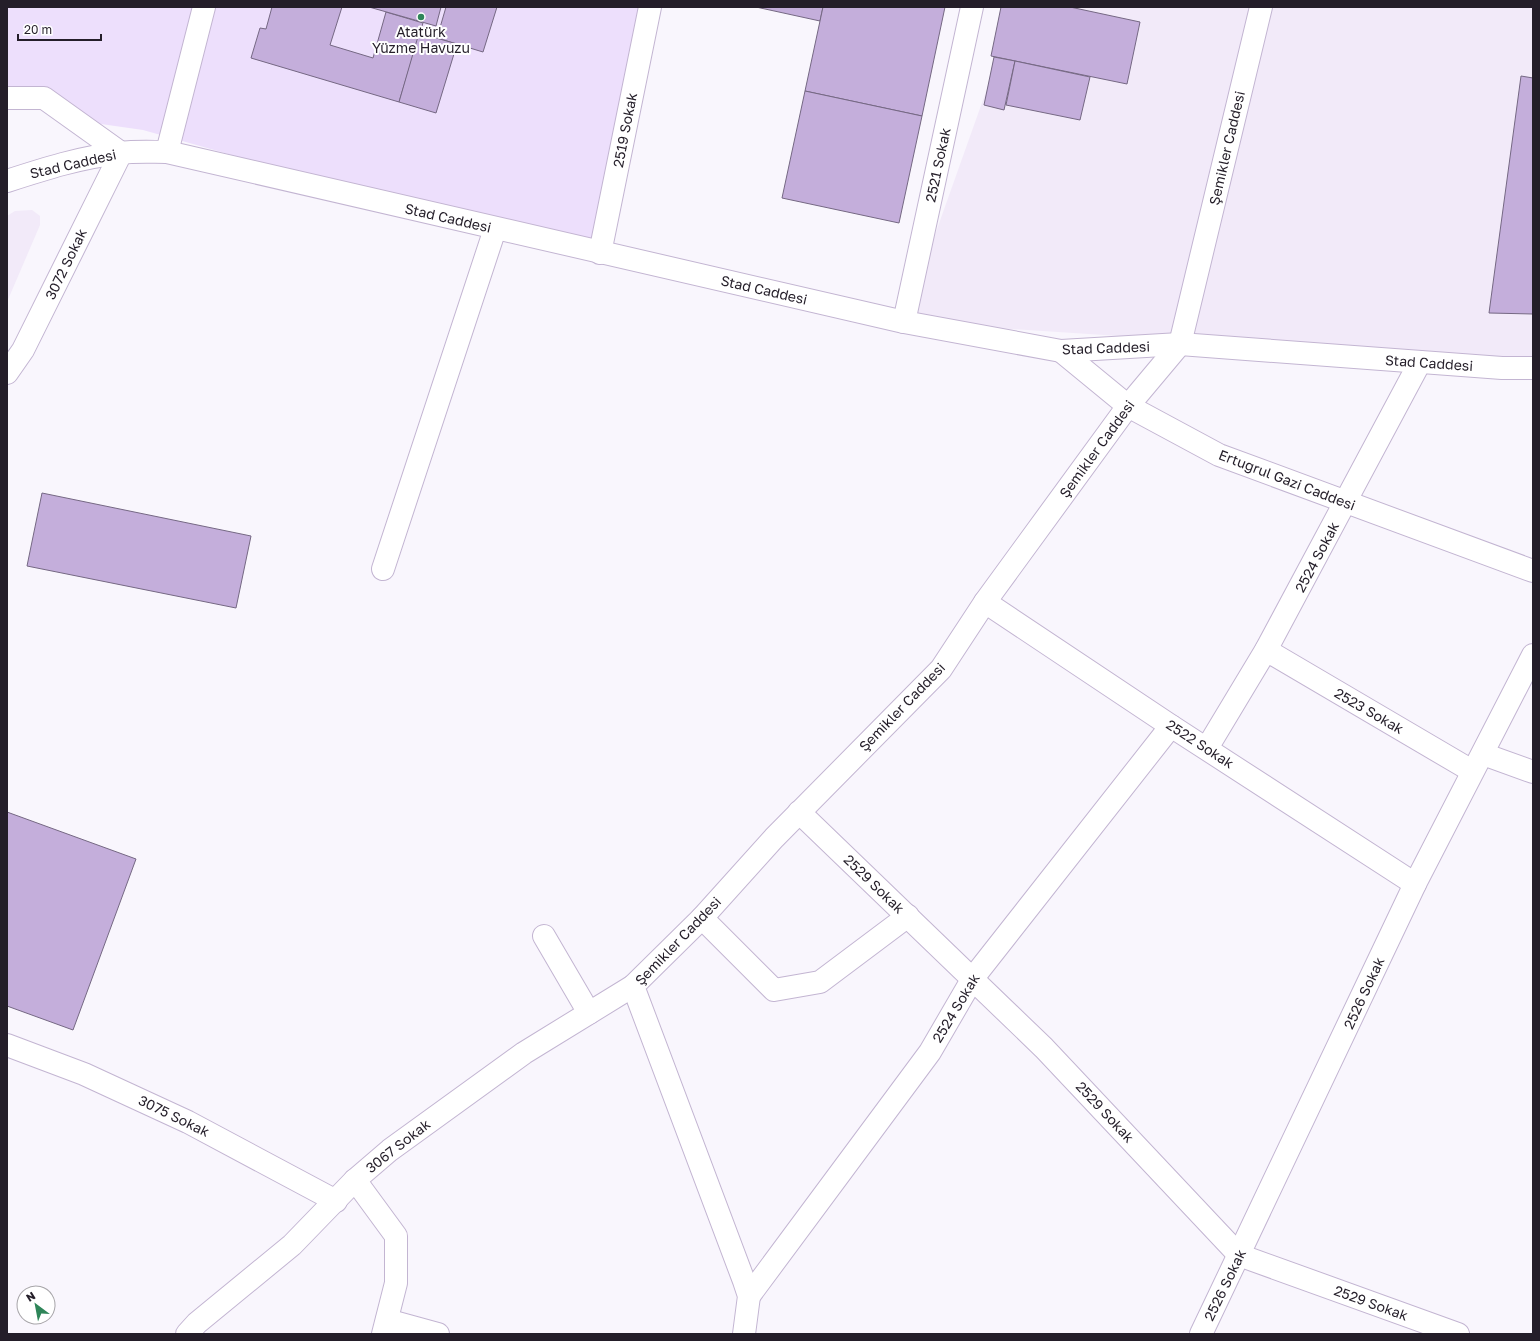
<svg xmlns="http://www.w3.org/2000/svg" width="1540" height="1341" font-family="'Golos Text',sans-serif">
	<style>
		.built { fill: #f2eaf9 }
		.green { fill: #eddffc }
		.building { fill: #c4aedb; stroke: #756883 }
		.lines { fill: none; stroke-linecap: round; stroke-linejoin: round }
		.minor-casing { stroke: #c3b5d2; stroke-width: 24 }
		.minor { stroke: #fff; stroke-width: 22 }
		.poi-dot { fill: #2f8559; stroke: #fff; stroke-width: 1.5 }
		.labels { text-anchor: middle; stroke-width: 4; stroke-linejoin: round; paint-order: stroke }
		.poi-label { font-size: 14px; fill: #241e29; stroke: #fff }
		.street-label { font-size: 14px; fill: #241e29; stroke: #fff }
	</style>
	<rect width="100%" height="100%" fill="#f9f6fd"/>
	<g class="built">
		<polygon points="1016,7 1533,7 1533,363 904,322"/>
		<polygon points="32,210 40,216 40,225 7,302 7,216 15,211"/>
	</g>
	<polygon class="green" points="7,7 648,7 600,253 495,229 143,130 94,123 33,108 7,104"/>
	<g class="building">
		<polygon points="272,7 342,7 330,45 373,58 386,12 423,23 399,102 251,58 260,28 266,29"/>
		<polygon points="369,7 441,7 436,26"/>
		<polygon points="446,7 497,7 483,52 437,38"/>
		<polygon points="756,7 823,7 820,21"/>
		<polygon points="823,7 945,7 922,116 805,91"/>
		<polygon points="1001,7 1070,7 1140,22 1127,84 991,56"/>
		<polygon points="419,33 457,44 436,113 399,102"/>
		<polygon points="994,57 1015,61 1004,110 984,105"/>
		<polygon points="1015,61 1090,77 1080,120 1006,105"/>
		<polygon points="1521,76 1533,78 1533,314 1489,313"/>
		<polygon points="805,91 922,116 899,223 782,198"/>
		<polygon points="42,493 251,536 236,608 27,566"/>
		<polygon points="7,812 136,859 73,1030 7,1006"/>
	</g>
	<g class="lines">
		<defs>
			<g id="minor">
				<polyline points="7,98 44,98 121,153 23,350 7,373"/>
				<polyline points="167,152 204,7"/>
				<path d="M7 181C44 169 81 157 120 153 136 151 151 152 167 152L904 322 1061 351 1180 344 1502 368H1533"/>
				<polyline points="600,253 650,7"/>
				<polyline points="904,322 972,7"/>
				<polyline points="1061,351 1128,406 1219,455 1533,571"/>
				<polyline points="383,569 495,229"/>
				<polyline points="985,602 1171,726 1415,884"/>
				<polyline points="1266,650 1472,771"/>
				<polyline points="1207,748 1266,650 1420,362"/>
				<polyline points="1483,754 1533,772"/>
				<polyline points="799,812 1044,1048 1239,1255 1458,1334"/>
				<polyline points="702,918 774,990 820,982 908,916"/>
				<polyline points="544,936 589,1013"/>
				<polyline points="7,1045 84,1074 188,1122 336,1201"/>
				<polyline points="355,1180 396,1236 396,1283 383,1334"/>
				<polyline points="749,1296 930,1052 973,978 1171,726"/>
				<polyline points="387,1320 438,1334"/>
				<polyline points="187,1334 197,1323 292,1245 355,1180 390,1150 524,1053 633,986"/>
				<polyline points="744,1334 749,1296 744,1281 633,986 702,918 774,838 941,669 985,602 1128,406 1180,344 1261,7"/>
				<polyline points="1201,1334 1415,884 1533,655"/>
			</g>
		</defs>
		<use href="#minor" class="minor-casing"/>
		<use href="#minor" class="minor"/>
	</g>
	<circle class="poi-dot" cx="421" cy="17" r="4"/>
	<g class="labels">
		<g class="poi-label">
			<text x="421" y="37">Atatürk<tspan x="421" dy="16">Yüzme Havuzu</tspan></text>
		</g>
		<g class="street-label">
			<text transform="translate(625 130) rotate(-79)" y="5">2519 Sokak</text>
			<text transform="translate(1227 148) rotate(-77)" y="5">Şemikler Caddesi</text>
			<text transform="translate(73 164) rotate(-13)" y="5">Stad Caddesi</text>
			<text transform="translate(938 165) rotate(-78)" y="5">2521 Sokak</text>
			<text transform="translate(448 218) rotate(13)" y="5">Stad Caddesi</text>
			<text transform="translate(66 264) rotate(-64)" y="5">3072 Sokak</text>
			<text transform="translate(764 290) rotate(13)" y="5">Stad Caddesi</text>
			<text transform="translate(1106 348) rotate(-2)" y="5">Stad Caddesi</text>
			<text transform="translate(1429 363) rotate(4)" y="5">Stad Caddesi</text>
			<text transform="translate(1097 449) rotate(-54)" y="5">Şemikler Caddesi</text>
			<text transform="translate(1287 480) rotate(21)" y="5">Ertuğrul Gazi Caddesi</text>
			<text transform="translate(1317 557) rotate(-62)" y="5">2524 Sokak</text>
			<text transform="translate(902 707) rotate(-46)" y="5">Şemikler Caddesi</text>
			<text transform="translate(1369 711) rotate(30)" y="5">2523 Sokak</text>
			<text transform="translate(1200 744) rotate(33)" y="5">2522 Sokak</text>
			<text transform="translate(874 884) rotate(44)" y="5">2529 Sokak</text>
			<text transform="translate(678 941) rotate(-46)" y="5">Şemikler Caddesi</text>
			<text transform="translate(1364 993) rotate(-65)" y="5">2526 Sokak</text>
			<text transform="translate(956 1008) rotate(-59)" y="5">2524 Sokak</text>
			<text transform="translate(1105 1112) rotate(47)" y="5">2529 Sokak</text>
			<text transform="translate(174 1116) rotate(26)" y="5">3075 Sokak</text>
			<text transform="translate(398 1146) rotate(-38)" y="5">3067 Sokak</text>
			<text transform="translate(1225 1285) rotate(-64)" y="5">2526 Sokak</text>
			<text transform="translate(1371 1303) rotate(20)" y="5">2529 Sokak</text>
		</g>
	</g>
	<rect width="1540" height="1341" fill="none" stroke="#241e29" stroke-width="16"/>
	<g transform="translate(36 1305) rotate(328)"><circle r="19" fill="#ffffff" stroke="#a7a5a9"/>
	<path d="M0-3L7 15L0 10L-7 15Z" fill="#2f8559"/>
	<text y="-6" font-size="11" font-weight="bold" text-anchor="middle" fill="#241e29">N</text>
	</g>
	<path d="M18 34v6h83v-6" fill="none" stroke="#241e29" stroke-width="2"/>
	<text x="24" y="34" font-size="12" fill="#241e29" stroke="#ffffff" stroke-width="3" paint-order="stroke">20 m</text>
</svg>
